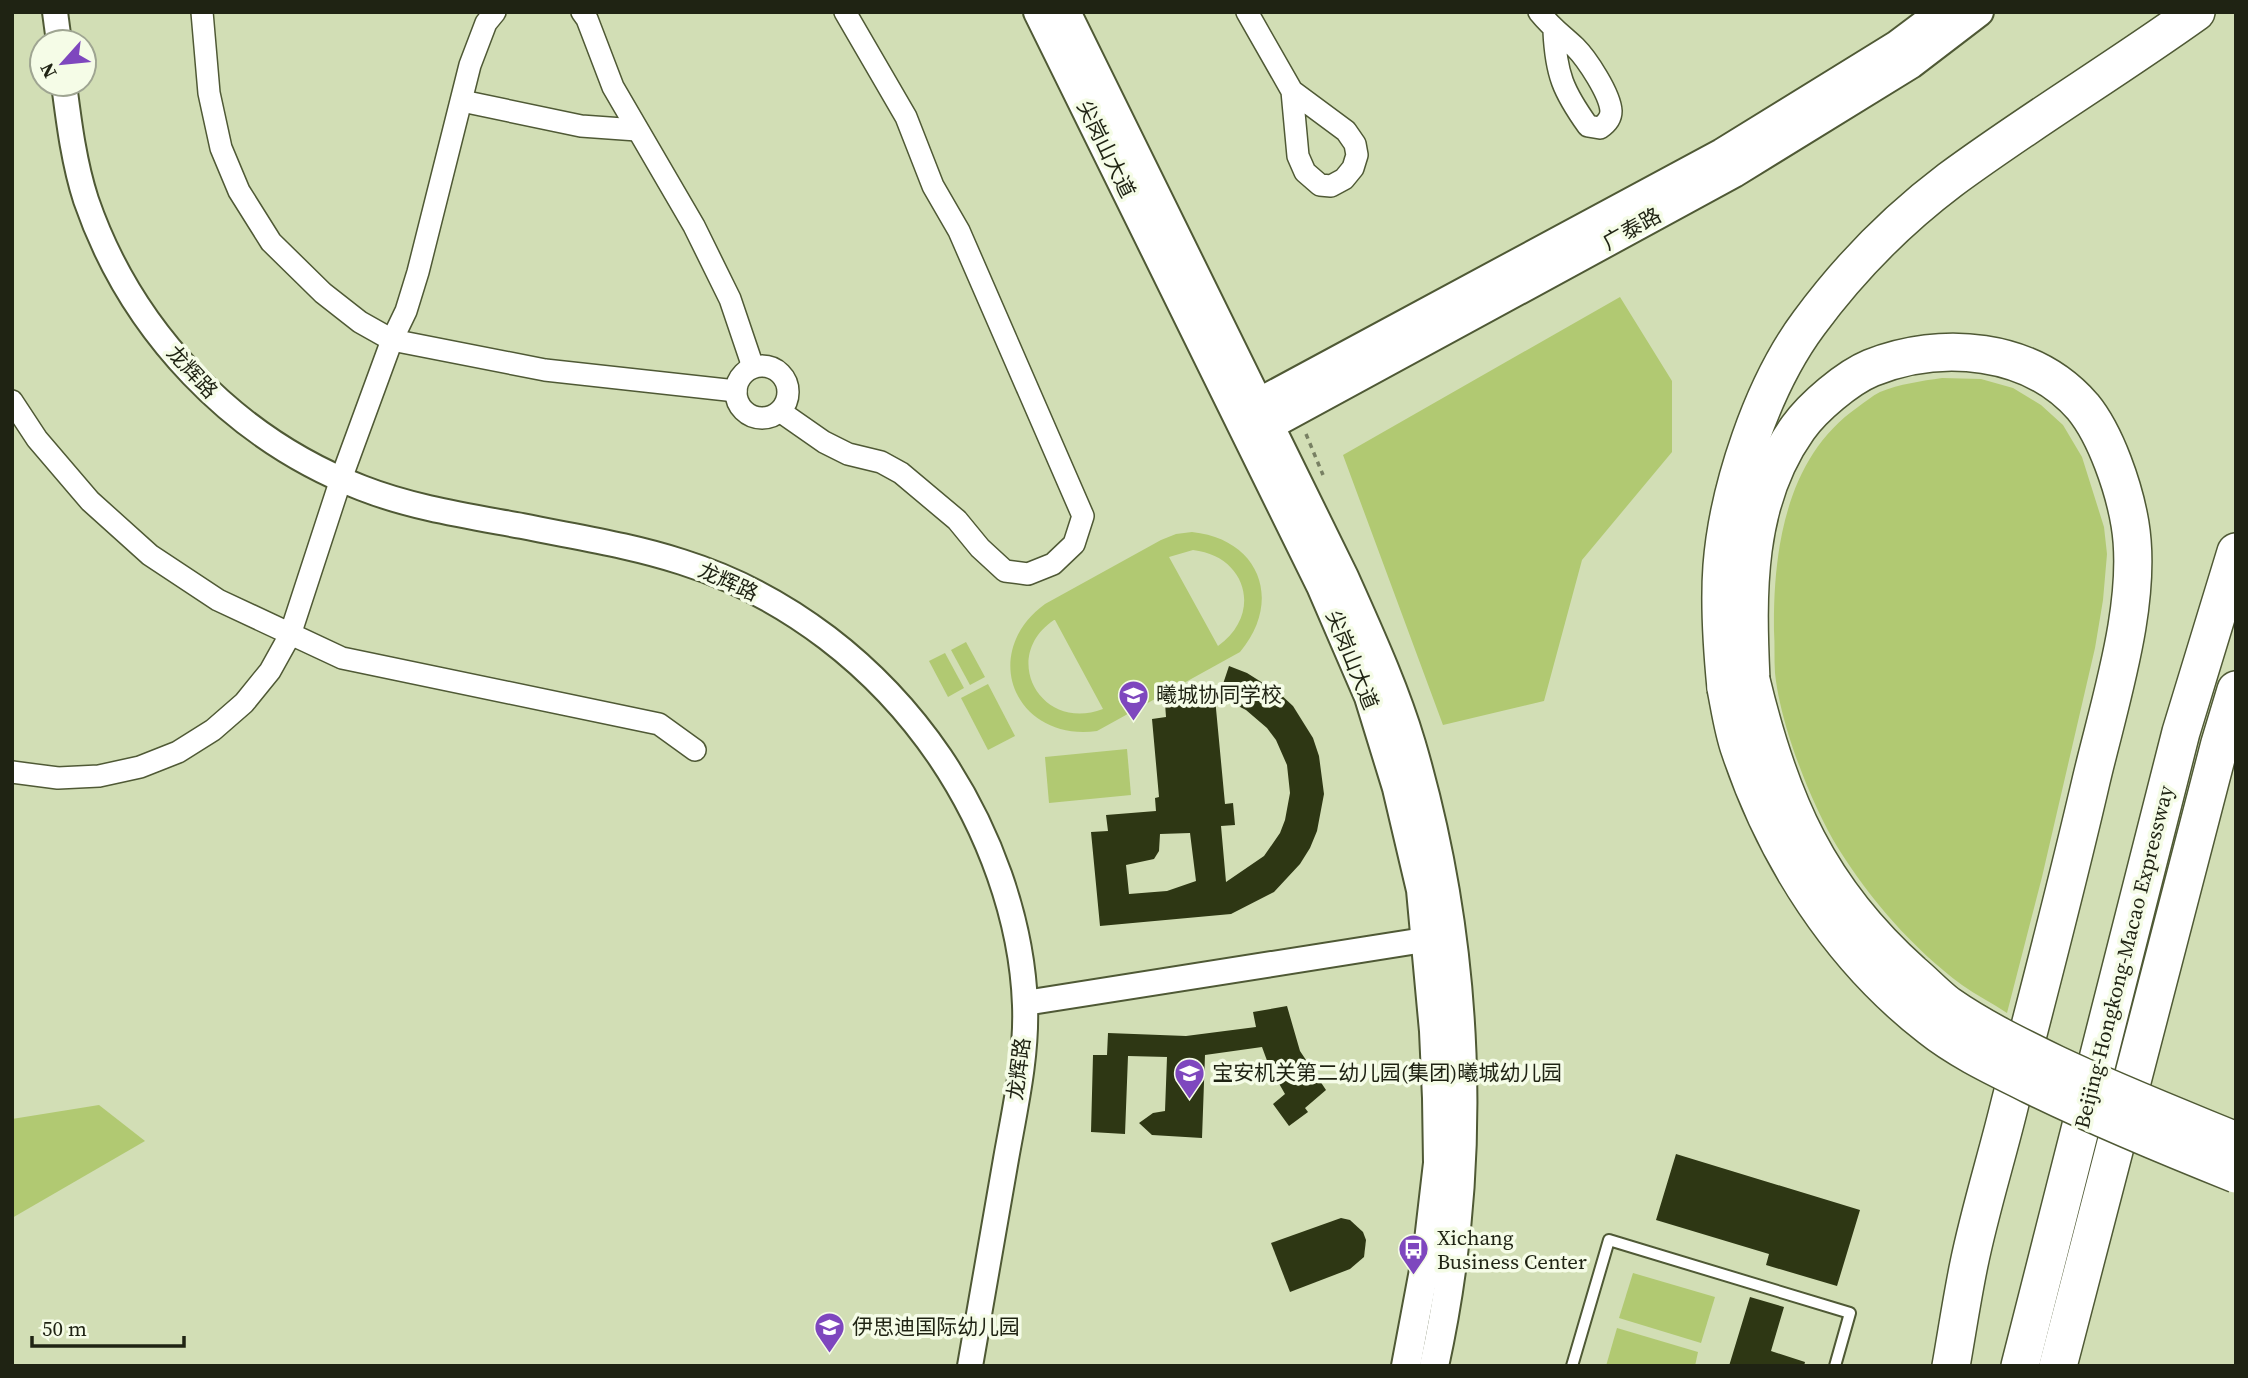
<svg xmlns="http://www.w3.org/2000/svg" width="2248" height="1378" font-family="'Source Serif 4','Noto Sans SC',serif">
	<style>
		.green { fill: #b1c972; fill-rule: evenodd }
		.building { fill: #2e3714; fill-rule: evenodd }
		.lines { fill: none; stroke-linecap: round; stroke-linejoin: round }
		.service-casing { stroke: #4f5935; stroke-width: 14 }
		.minor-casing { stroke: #4f5935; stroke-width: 24 }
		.tertiary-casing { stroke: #4f5935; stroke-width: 28 }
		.secondary-casing { stroke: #4f5935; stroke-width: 32 }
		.motorway-casing { stroke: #4f5935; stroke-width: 40 }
		.path { stroke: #788063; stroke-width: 3.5; stroke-dasharray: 5 5; stroke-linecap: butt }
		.service { stroke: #fff; stroke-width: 10 }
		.minor { stroke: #fff; stroke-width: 21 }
		.tertiary { stroke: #fff; stroke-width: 24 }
		.secondary { stroke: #fff; stroke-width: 28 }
		.motorway { stroke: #fff; stroke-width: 37 }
		.motorway-bridge-casing { stroke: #4f5935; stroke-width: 40; stroke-linecap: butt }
		.motorway-bridge { stroke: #fff; stroke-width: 37 }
		.labels { text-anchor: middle; stroke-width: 7; stroke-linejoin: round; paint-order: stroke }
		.street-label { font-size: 21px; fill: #1f2313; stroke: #f5fce7 }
		.poi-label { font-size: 21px; fill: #1f2313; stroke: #f5fce7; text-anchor: start }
	</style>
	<rect width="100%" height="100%" fill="#d2deb5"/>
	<g class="green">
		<polygon points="1620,297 1672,381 1672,452 1582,560 1544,701 1443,725 1343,455"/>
		<path d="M1942 378 1981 379 2013 388 2041 405 2063 425 2082 457 2104 527 2107 554 2103 600 2095 648 2042 877 2007 1013C1992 1003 1976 995 1962 985 1912 948 1870 899 1838 848 1811 804 1780 724 1775 673 1774 659 1775 645 1774 631 1773 550 1786 457 1858 407 1865 402 1872 396 1880 392 1900 384 1921 381 1942 378Z"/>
		<path d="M1192 532C1260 539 1283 601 1240 652L1097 731C1015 742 978 653 1045 604L1161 540 1176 534ZM1193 550C1247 556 1263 614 1218 646L1169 557ZM1054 620H1055L1103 709C1041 733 999 657 1054 620Z"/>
		<polygon points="966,642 985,677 970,685 951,650"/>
		<polygon points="945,653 964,688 948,697 929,661"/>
		<polygon points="988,684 1015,736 988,750 961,698"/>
		<polygon points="1127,749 1131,795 1049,803 1045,757"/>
		<polygon points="99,1105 145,1141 12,1218 12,1119"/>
		<polygon points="1633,1273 1715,1297 1701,1343 1619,1318"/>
		<polygon points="1617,1328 1698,1352 1695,1366 1606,1366"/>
	</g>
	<g class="building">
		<path d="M1229 666 1247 673 1279 693 1293 706 1313 738 1319 756 1324 794 1317 831 1310 848 1300 864 1274 892 1231 914 1100 926 1091 832 1108 831 1106 815 1156 811 1155 798 1159 797 1152 719 1166 717 1165 703 1215 698 1225 804 1233 803 1235 825 1221 826 1226 882 1264 856 1280 833 1285 820 1290 793 1287 765 1276 740 1267 728 1246 710 1219 696ZM1190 833 1196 881 1167 891 1129 894 1126 865 1154 859 1159 851 1160 834Z"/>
		<polygon points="1287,1006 1300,1051 1326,1090 1305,1108 1308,1112 1289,1126 1273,1104 1285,1094 1269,1066 1262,1047 1205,1055 1202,1138 1152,1135 1139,1123 1153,1113 1165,1111 1167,1057 1128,1056 1125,1134 1091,1132 1093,1055 1107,1055 1108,1033 1186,1036 1256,1027 1253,1012"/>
		<polygon points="1676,1154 1860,1210 1837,1286 1766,1265 1769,1254 1656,1220"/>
		<polygon points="1341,1218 1350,1220 1363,1232 1366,1240 1364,1257 1350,1269 1290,1292 1271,1243"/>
		<polygon points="1750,1297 1784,1307 1771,1351 1805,1362 1804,1366 1729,1366"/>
	</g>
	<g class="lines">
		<defs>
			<polyline id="service" points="1572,1366 1609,1240 1850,1313 1835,1366"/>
			<g id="minor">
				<polyline points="202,12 209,93 221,148 239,191 271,242 323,293 360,322 392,340 545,370 736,391"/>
				<polyline points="582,12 587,19 613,87 694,226 730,299 753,367"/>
				<polyline points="1247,12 1292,91 1346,131 1355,144 1357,155 1353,168 1344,179 1331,186 1320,185 1305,172 1298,156 1292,91"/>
				<path d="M1539 12C1552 28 1561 34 1575 47 1587 59 1610 94 1611 111 1611 119 1606 124 1600 128L1588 126C1563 91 1556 74 1554 31"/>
				<polyline points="462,101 581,126 637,130"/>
				<circle cx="762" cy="392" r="26"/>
				<polyline points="12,401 37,439 90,501 150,555 218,600 342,658 659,724 695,750"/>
				<polyline points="781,412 824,442 848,454 881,462 901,473 957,520 980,548 1005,571 1028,574 1053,564 1074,544 1083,516 959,231 933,186 906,117 845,12"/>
				<polyline points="12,772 58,778 99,776 140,767 178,752 213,730 244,703 270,671 290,635 341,479 392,340 406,311 418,272 470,65 486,23 495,12"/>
			</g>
			<g id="tertiary">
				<polyline points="55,12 59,42"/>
				<path d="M64 84C69 123 74 163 86 200 131 331 233 438 362 488 413 508 468 516 522 526 575 537 630 545 682 562 787 595 878 666 940 757 988 828 1022 918 1025 1005 1027 1056 1015 1108 1006 1159 994 1228 982 1297 970 1366"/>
				<polyline points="1025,1003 1443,937"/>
			</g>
			<g id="secondary">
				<polyline points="1038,12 1321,586 1369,697 1397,788 1421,890 1434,1031 1437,1098 1438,1163 1428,1249 1406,1366"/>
				<path d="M1066 12 1344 577C1368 631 1394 687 1411 744 1470 945 1479 1161 1434 1366"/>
				<polyline points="1245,410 1722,153 1897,45 1941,12"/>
				<polyline points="1256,433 1734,173 1911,64 1979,12"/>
			</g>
			<g id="motorway">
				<path d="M1751 680C1747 594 1745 502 1798 428 1813 407 1847 378 1871 368 1941 340 2031 347 2083 407 2106 435 2124 488 2130 524 2143 602 2109 704 2091 781 2066 889 2038 996 2010 1103 1997 1157 1980 1210 1969 1264 1962 1298 1957 1332 1951 1366"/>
				<path d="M1726 688C1722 647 1719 607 1722 566 1728 489 1762 386 1809 323 1848 270 1897 220 1950 180 2030 121 2115 70 2196 12"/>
				<polyline points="2020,1366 2181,732 2236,552"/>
				<polyline points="2058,1366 2220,743 2236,690"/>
			</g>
		</defs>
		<use href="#service" class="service-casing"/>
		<use href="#minor" class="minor-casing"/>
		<use href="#tertiary" class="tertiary-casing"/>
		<use href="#secondary" class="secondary-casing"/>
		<use href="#motorway" class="motorway-casing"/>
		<polyline class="path" points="1306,434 1323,475"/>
		<use href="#service" class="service"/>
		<use href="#minor" class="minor"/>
		<use href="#tertiary" class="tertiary"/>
		<use href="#secondary" class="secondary"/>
		<use href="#motorway" class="motorway"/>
		<defs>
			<g id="motorway-bridge">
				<path d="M1751 680C1780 801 1818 889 1912 973 1924 983 1935 995 1948 1005 1981 1028 2018 1046 2055 1064 2114 1092 2175 1116 2236 1141"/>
				<path d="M1726 688C1730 708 1733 730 1740 750 1776 857 1840 957 1930 1027 1960 1051 1997 1068 2031 1085 2098 1118 2166 1146 2236 1174"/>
			</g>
		</defs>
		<use href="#motorway-bridge" class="motorway-bridge-casing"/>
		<use href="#motorway-bridge" class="motorway-bridge"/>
	</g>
	<defs>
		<symbol id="school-pin" viewBox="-11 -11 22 30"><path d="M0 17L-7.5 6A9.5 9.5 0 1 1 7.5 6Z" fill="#7e47be" stroke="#f5fce7"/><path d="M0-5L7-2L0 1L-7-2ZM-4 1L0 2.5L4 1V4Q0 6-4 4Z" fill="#fff"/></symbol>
		<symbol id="bus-pin" viewBox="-11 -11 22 30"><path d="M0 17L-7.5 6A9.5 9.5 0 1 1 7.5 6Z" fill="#7e47be" stroke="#f5fce7"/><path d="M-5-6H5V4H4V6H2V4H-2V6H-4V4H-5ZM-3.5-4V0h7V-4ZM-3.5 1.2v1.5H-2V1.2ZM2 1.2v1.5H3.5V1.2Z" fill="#fff"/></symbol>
	</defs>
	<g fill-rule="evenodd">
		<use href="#school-pin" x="1116" y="678" width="35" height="47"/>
		<use href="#school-pin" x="1172" y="1056" width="35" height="47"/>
		<use href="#bus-pin" x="1396" y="1232" width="35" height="47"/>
		<use href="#school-pin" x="812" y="1310" width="35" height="47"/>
	</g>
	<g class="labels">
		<g class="street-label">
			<text transform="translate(1106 149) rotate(64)" y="7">尖岗山大道</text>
			<text transform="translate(1632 229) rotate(-29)" y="7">广泰路</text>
			<text transform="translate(192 372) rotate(47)" y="7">龙辉路</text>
			<text transform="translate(728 582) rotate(24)" y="7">龙辉路</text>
			<text transform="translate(1352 660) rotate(68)" y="7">尖岗山大道</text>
			<text transform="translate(2124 957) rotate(-76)" y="7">Beijing-Hongkong-Macao Expressway</text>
			<text transform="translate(1019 1069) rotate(-83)" y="7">龙辉路</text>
		</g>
		<g class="poi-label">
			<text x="1156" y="702">曦城协同学校</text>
			<text x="1212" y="1080">宝安机关第二幼儿园(集团)曦城幼儿园</text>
			<text x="1437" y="1245">Xichang<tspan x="1437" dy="24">Business Center</tspan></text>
			<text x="852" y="1334">伊思迪国际幼儿园</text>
		</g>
	</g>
	<rect width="2248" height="1378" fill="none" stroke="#1f2313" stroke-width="28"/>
	<g transform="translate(63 63) rotate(243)"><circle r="33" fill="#f5fce7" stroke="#9fa592" stroke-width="2"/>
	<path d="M0-5L12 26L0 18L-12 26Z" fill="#7e47be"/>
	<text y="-10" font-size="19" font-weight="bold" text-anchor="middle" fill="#1f2313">N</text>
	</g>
	<path d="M32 1336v10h152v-10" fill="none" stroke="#1f2313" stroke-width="3.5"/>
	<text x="42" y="1336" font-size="21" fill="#1f2313" stroke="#f5fce7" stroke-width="5" paint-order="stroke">50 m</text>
</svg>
